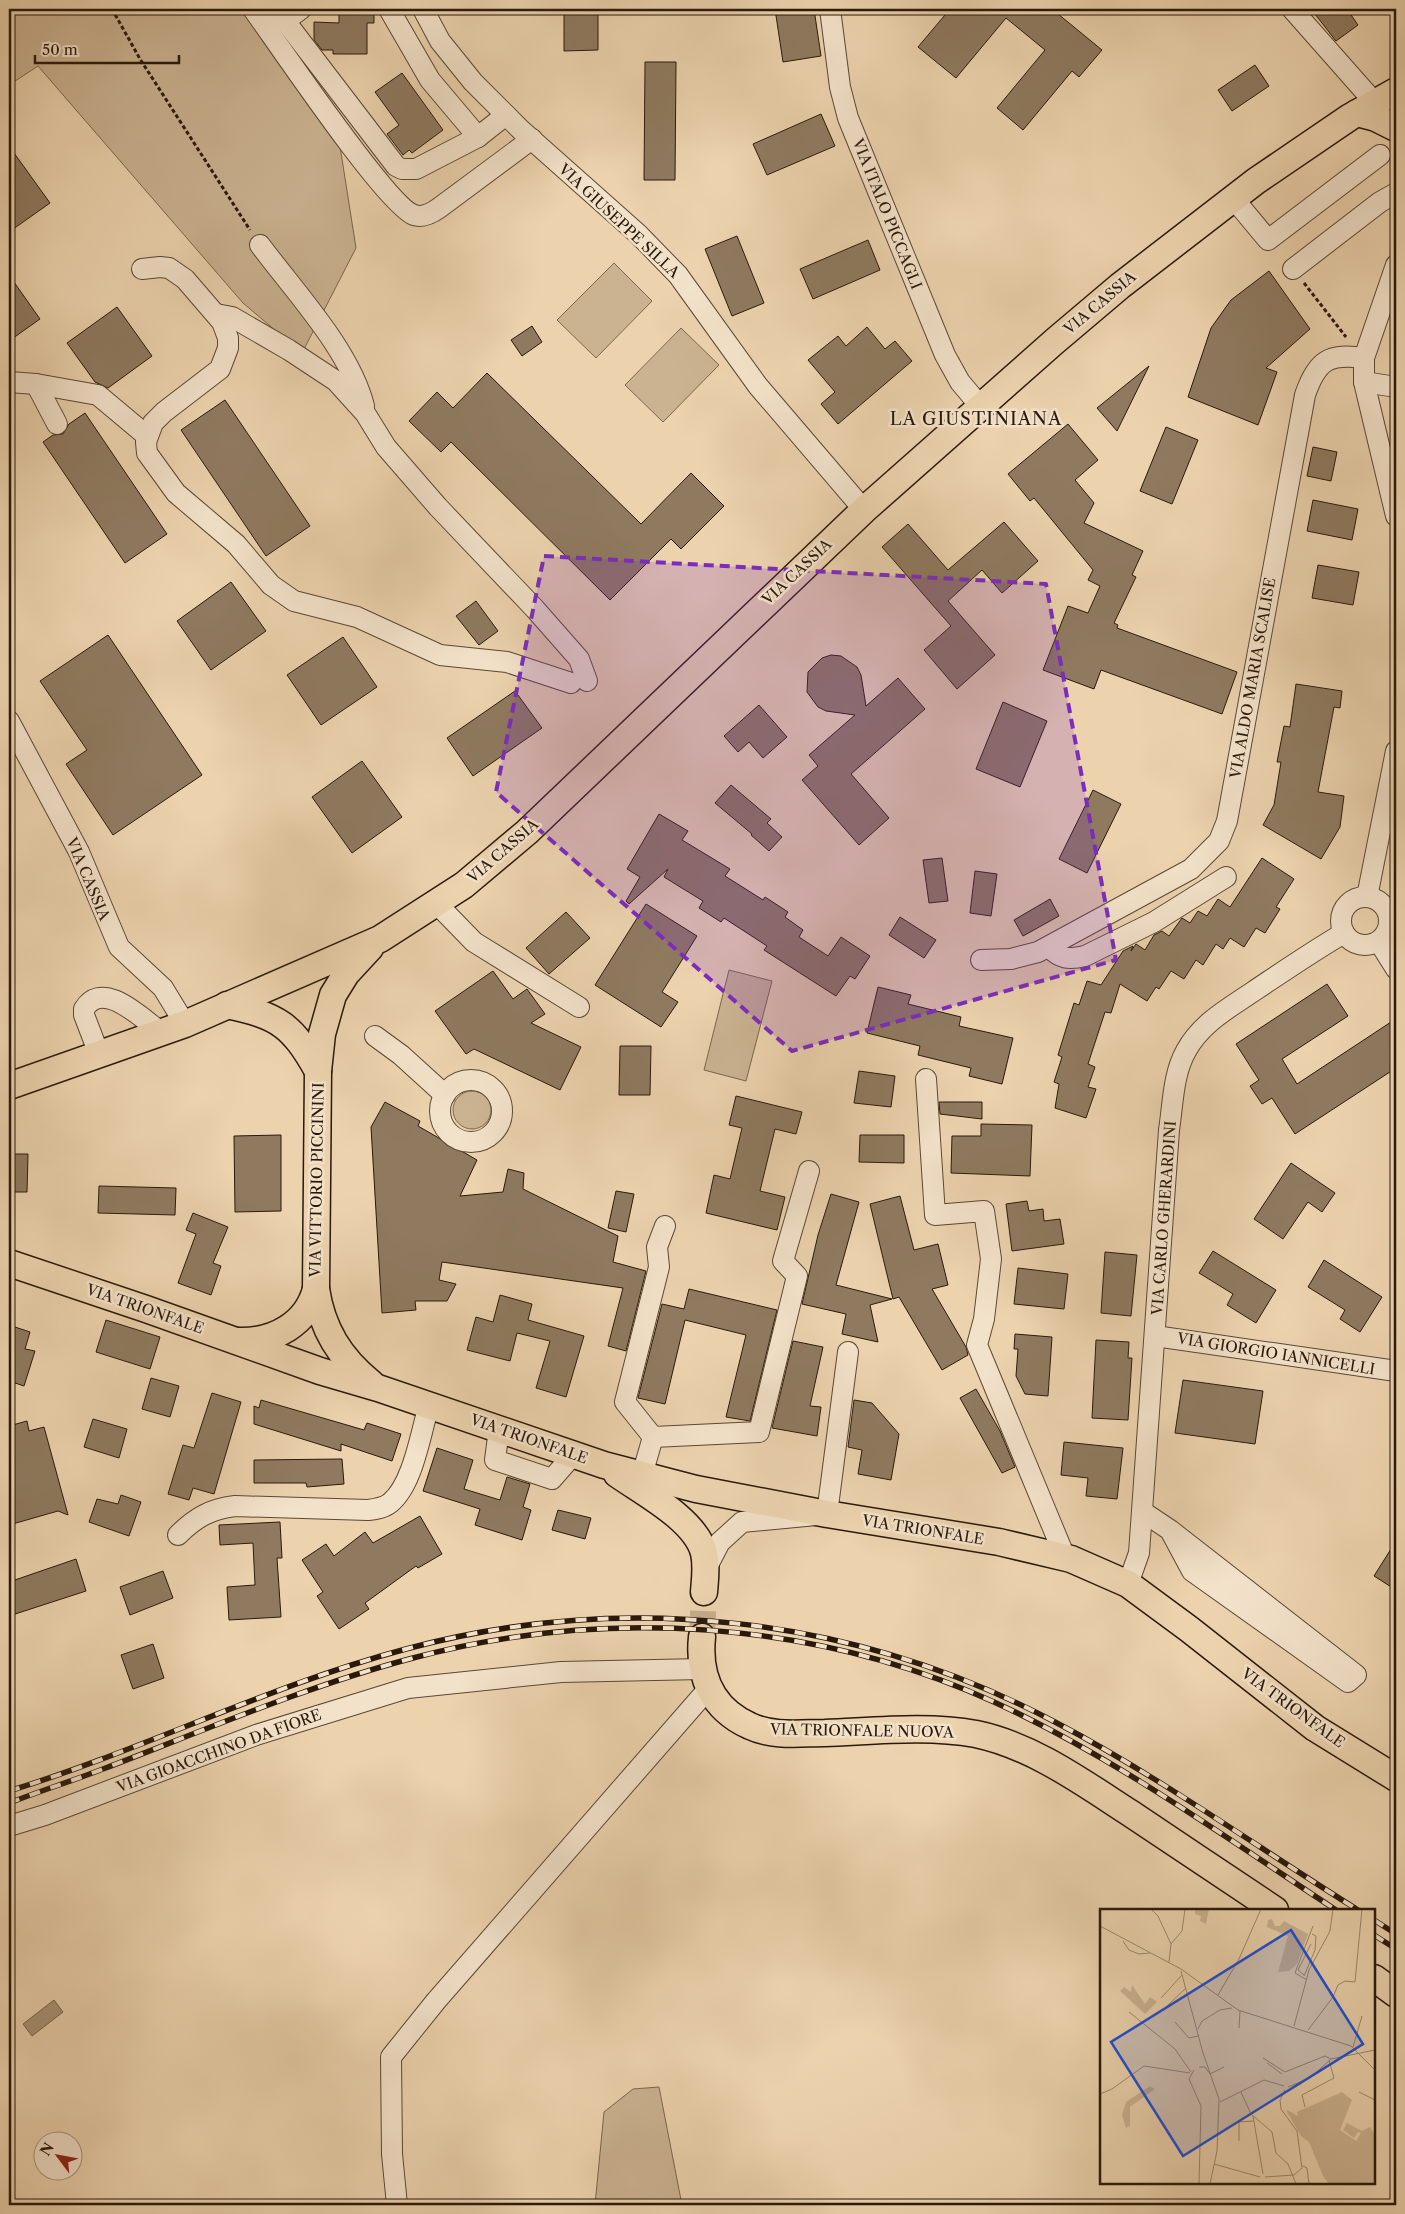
<svg xmlns="http://www.w3.org/2000/svg" width="1405" height="2214" font-family="'Libre Caslon Text',serif">
	<style>
		.green { fill: #cbb392; stroke: #7a664e }
		.water { fill: #aa9477; stroke: #77634c }
		.building { fill: #8f7a60; stroke: #2a190b }
		.lines { fill: none; stroke-linecap: round; stroke-linejoin: round }
		.major-tunnel { stroke: #c5ae8d; stroke-width: 26; stroke-dasharray: 26 13; stroke-linecap: butt }
		.minor-casing { stroke: #5a4834; stroke-width: 22 }
		.major-casing { stroke: #2a190b; stroke-width: 29 }
		.path { stroke: #2a190b; stroke-width: 3; stroke-dasharray: 4 2.5; stroke-linecap: butt }
		.minor { stroke: #f3e2ca; stroke-width: 20 }
		.major { stroke: #ecd3ae; stroke-width: 26 }
		.rail-casing { stroke: #2a190b; stroke-width: 5.5 }
		.rail { stroke: #f3e2ca; stroke-width: 4; stroke-dasharray: 11; stroke-linecap: butt }
		.marked { fill: #7b2cbf; fill-opacity: 0.2; stroke: #7b2cbf; stroke-width: 4; stroke-dasharray: 10 6; stroke-linejoin: round }
		.labels { text-anchor: middle; stroke-width: 5; stroke-linejoin: round; paint-order: stroke }
		.street-label { font-size: 15px; fill: #2a190b; stroke: #f3e2ca }
		.quarter-label { font-size: 18px; letter-spacing: 1px; fill: #2a190b; stroke: #f3e2ca }
		.inset-road { fill: none; stroke: #9e896d; stroke-width: 1 }
		.view { fill: #1d4ed8; fill-opacity: 0.15; stroke: #1d4ed8; stroke-width: 2.5 }
		.inset-edge { fill: none; stroke: #2a190b; stroke-width: 2.5 }
	</style>
	<rect width="100%" height="100%" fill="#ecd3ae"/>
	<filter id="stains"><feTurbulence type="fractalNoise" baseFrequency=".004" numOctaves="4"/><feColorMatrix values="0 0 0 0 .2 0 0 0 0 .09 0 0 0 0 .02 0 0 0 .5 -.17"/></filter>
	<radialGradient id="worn" r=".72"><stop offset=".6" stop-color="#630" stop-opacity="0"/><stop offset="1" stop-color="#630" stop-opacity=".3"/></radialGradient>
	<g class="green">
		<polygon points="9,9 245,9 339,140 356,248 302,353 243,303 38,66 9,85"/>
		<polygon points="614,263 652,301 596,358 557,320"/>
		<polygon points="681,328 719,365 663,422 625,385"/>
		<polygon points="729,970 772,981 746,1081 704,1070"/>
		<circle cx="472" cy="1110" r="19"/>
		<polygon points="659,2087 682,2205 595,2205 604,2112 633,2089"/>
	</g>
	<polygon class="water" points="54,2000 63,2012 32,2036 23,2024"/>
	<g class="building">
		<polygon points="339,9 374,9 374,23 367,23 367,54 333,54 333,50 322,50 314,40 314,22 339,23"/>
		<polygon points="564,9 598,9 598,50 564,51"/>
		<polygon points="775,9 814,9 821,56 783,62"/>
		<polygon points="950,9 1052,9 1102,50 1079,77 1072,71 1023,130 997,108 1045,50 1006,18 956,78 918,47"/>
		<polygon points="1311,9 1347,9 1358,25 1336,41"/>
		<polygon points="645,62 676,62 675,180 644,180"/>
		<polygon points="1255,65 1269,86 1232,111 1218,90"/>
		<polygon points="402,73 443,130 412,153 409,150 403,155 387,134 399,125 375,92"/>
		<polygon points="821,114 835,146 767,175 753,144"/>
		<polygon points="9,146 50,203 9,232"/>
		<polygon points="737,236 764,303 732,316 705,249"/>
		<polygon points="868,240 880,270 813,299 800,269"/>
		<polygon points="1269,271 1310,329 1266,368 1277,372 1258,425 1188,397 1211,328 1231,300"/>
		<polygon points="9,275 40,319 9,341"/>
		<polygon points="117,307 152,356 108,388 95,382 67,343"/>
		<polygon points="532,326 542,342 522,356 511,340"/>
		<polygon points="867,327 885,349 895,341 912,361 838,424 821,404 835,392 808,360 838,336 846,346"/>
		<polygon points="1149,366 1117,431 1097,408"/>
		<polygon points="487,373 641,524 691,473 724,506 681,549 671,539 610,600 451,442 441,452 409,421 437,392 453,408"/>
		<polygon points="225,400 310,526 266,556 181,430"/>
		<polygon points="85,413 167,534 125,563 43,442 53,435 63,434 69,424"/>
		<polygon points="1068,424 1098,460 1075,480 1094,503 1084,523 1143,551 1132,575 1136,577 1114,623 1118,625 1117,628 1237,672 1222,714 1101,670 1094,689 1043,670 1068,606 1088,613 1100,586 1088,580 1093,570 1034,498 1030,501 1008,474"/>
		<polygon points="1166,427 1198,440 1172,504 1140,491"/>
		<polygon points="1313,447 1337,452 1331,481 1307,476"/>
		<polygon points="1313,500 1358,509 1352,540 1307,531"/>
		<polygon points="1004,522 1038,561 1002,593 982,570 948,601 995,655 957,689 924,650 951,626 882,547 908,524 948,570"/>
		<polygon points="1318,565 1359,572 1353,605 1312,598"/>
		<polygon points="231,582 266,631 211,670 177,621"/>
		<polygon points="476,601 498,631 479,645 456,616"/>
		<polygon points="108,635 202,775 113,835 66,764 87,750 40,681"/>
		<polygon points="343,637 377,687 321,725 287,675"/>
		<polygon points="831,655 841,656 857,667 861,675 866,706 898,678 925,709 851,774 889,818 859,845 802,780 818,766 809,755 855,715 826,711 818,707 807,692 808,672 822,658"/>
		<polygon points="1296,684 1342,691 1340,708 1334,707 1318,792 1344,796 1340,827 1321,859 1263,825 1274,805 1281,762 1277,762 1284,726 1290,727"/>
		<polygon points="515,691 542,728 473,776 447,738"/>
		<polygon points="1003,702 1047,721 1020,787 976,769"/>
		<polygon points="759,705 787,737 763,758 749,742 738,752 724,736"/>
		<polygon points="362,761 402,817 352,853 312,797"/>
		<polygon points="731,785 771,819 767,823 782,837 769,851 751,835 752,834 715,803"/>
		<polygon points="1093,790 1121,804 1087,873 1059,859"/>
		<polygon points="659,814 688,831 682,840 730,869 725,876 763,900 765,897 788,912 785,917 803,930 799,937 828,956 841,937 870,956 855,979 850,976 836,996 764,950 767,946 724,918 721,922 699,908 703,901 664,877 668,869 629,904 626,901 640,877 627,869"/>
		<polygon points="942,858 948,901 929,903 923,860"/>
		<polygon points="1262,858 1294,879 1276,907 1280,909 1265,933 1256,928 1244,947 1230,938 1223,949 1216,944 1203,965 1196,960 1184,979 1171,971 1159,989 1156,987 1147,1001 1120,984 1111,1013 1105,1012 1088,1064 1095,1067 1088,1087 1096,1089 1086,1118 1055,1108 1059,1084 1054,1082 1062,1057 1058,1055 1074,1003 1079,1005 1087,981 1101,985 1123,951 1133,946 1131,951 1136,944 1145,950 1154,935 1162,931 1169,936 1182,918 1190,923 1198,911 1207,916 1218,899 1230,907"/>
		<polygon points="975,871 997,874 991,916 970,913"/>
		<polygon points="1050,899 1059,916 1023,936 1014,920"/>
		<polygon points="646,904 697,936 662,992 678,1002 661,1027 595,985"/>
		<polygon points="566,912 590,938 549,974 526,948"/>
		<polygon points="900,917 936,940 924,958 889,935"/>
		<polygon points="493,971 513,999 527,989 545,1014 531,1023 581,1047 560,1090 474,1049 466,1054 435,1011"/>
		<polygon points="1327,984 1348,1016 1282,1059 1297,1084 1391,1022 1396,1031 1396,1068 1295,1134 1272,1098 1262,1104 1250,1086 1259,1080 1236,1044"/>
		<polygon points="878,987 911,995 908,1004 961,1017 959,1026 1013,1038 1002,1084 969,1076 971,1068 918,1055 920,1046 867,1033"/>
		<polygon points="620,1046 651,1046 650,1095 619,1095"/>
		<polygon points="859,1071 895,1076 891,1107 854,1103"/>
		<polygon points="736,1096 802,1112 796,1134 775,1129 760,1191 785,1197 777,1230 706,1213 714,1175 730,1179 742,1128 729,1125"/>
		<polygon points="385,1102 420,1121 418,1126 477,1160 460,1196 503,1192 508,1169 524,1173 523,1189 618,1236 613,1262 646,1271 626,1351 608,1346 623,1288 442,1262 439,1280 456,1284 447,1301 415,1301 416,1310 382,1313 371,1127"/>
		<polygon points="939,1102 982,1102 982,1119 940,1114"/>
		<polygon points="981,1124 1032,1125 1030,1176 951,1173 952,1136 981,1136"/>
		<polygon points="281,1135 281,1211 235,1212 234,1136"/>
		<polygon points="860,1135 904,1135 904,1163 859,1162"/>
		<polygon points="9,1154 28,1154 27,1192 9,1192"/>
		<polygon points="1291,1163 1335,1193 1322,1212 1308,1202 1283,1239 1254,1219"/>
		<polygon points="99,1186 176,1188 175,1215 98,1213"/>
		<polygon points="616,1191 634,1194 626,1232 608,1228"/>
		<polygon points="831,1194 859,1202 836,1285 892,1299 870,1305 878,1342 842,1334 846,1314 802,1304 818,1235"/>
		<polygon points="900,1196 914,1250 938,1244 948,1285 932,1289 966,1347 968,1355 942,1370 899,1297 893,1299 883,1258 870,1204"/>
		<polygon points="1027,1201 1029,1211 1043,1209 1044,1221 1060,1219 1064,1244 1012,1251 1006,1204"/>
		<polygon points="193,1213 228,1227 213,1263 221,1266 211,1295 178,1283 196,1234 186,1230"/>
		<polygon points="1213,1251 1276,1290 1256,1323 1227,1305 1233,1294 1199,1273"/>
		<polygon points="1105,1252 1137,1255 1131,1316 1101,1313"/>
		<polygon points="1324,1260 1382,1297 1360,1332 1340,1319 1345,1310 1308,1287"/>
		<polygon points="1018,1268 1068,1274 1064,1309 1014,1304"/>
		<polygon points="689,1289 777,1310 750,1421 726,1417 746,1335 685,1320 665,1404 638,1398 662,1304 684,1309"/>
		<polygon points="500,1295 532,1304 528,1320 584,1336 566,1397 536,1388 550,1341 517,1333 510,1361 467,1350 476,1317 493,1322"/>
		<polygon points="106,1320 160,1337 150,1369 96,1352"/>
		<polygon points="9,1325 30,1332 25,1349 35,1351 24,1386 9,1381"/>
		<polygon points="1015,1334 1052,1337 1048,1396 1025,1394 1016,1376 1018,1349 1014,1349"/>
		<polygon points="1096,1340 1129,1342 1128,1358 1132,1358 1128,1420 1092,1418"/>
		<polygon points="793,1341 823,1347 810,1406 821,1407 817,1436 772,1428"/>
		<polygon points="151,1378 179,1386 170,1417 142,1409"/>
		<polygon points="1183,1380 1263,1391 1255,1444 1175,1433"/>
		<polygon points="976,1389 1000,1431 1015,1467 1002,1473 960,1398"/>
		<polygon points="212,1393 241,1402 214,1494 193,1488 189,1500 168,1494 183,1445 194,1448"/>
		<polygon points="261,1400 364,1430 367,1423 401,1434 392,1461 341,1444 341,1451 254,1424 254,1406 259,1408"/>
		<polygon points="854,1400 872,1403 899,1434 891,1480 858,1474 862,1450 848,1447"/>
		<polygon points="93,1419 127,1429 119,1458 84,1447"/>
		<polygon points="27,1421 29,1431 44,1427 68,1515 58,1511 9,1525 9,1426"/>
		<polygon points="1064,1442 1123,1448 1117,1499 1086,1496 1088,1478 1061,1475"/>
		<polygon points="437,1448 473,1460 464,1489 500,1500 507,1477 530,1484 523,1507 531,1510 522,1540 475,1525 480,1509 423,1491"/>
		<polygon points="342,1459 344,1484 307,1487 306,1483 254,1483 254,1460"/>
		<polygon points="121,1495 141,1502 129,1536 89,1522 97,1499 118,1504"/>
		<polygon points="558,1510 591,1518 585,1539 552,1530"/>
		<polygon points="420,1516 442,1554 418,1568 416,1566 365,1603 369,1609 339,1629 317,1596 323,1592 302,1560 326,1544 334,1556 365,1532 373,1543"/>
		<polygon points="280,1522 282,1558 277,1558 281,1617 229,1620 227,1587 255,1585 253,1543 220,1545 219,1525"/>
		<polygon points="1396,1541 1396,1590 1374,1576"/>
		<polygon points="76,1559 86,1591 9,1616 9,1582"/>
		<polygon points="163,1571 173,1598 130,1615 120,1587"/>
		<polygon points="153,1644 164,1678 133,1689 121,1655"/>
	</g>
	<g class="lines">
		<polyline class="major-tunnel" points="702,1637 704,1592"/>
		<defs>
			<g id="minor">
				<path d="M253 9C277 42 387 206 414 215 423 218 432 213 439 208L532 139"/>
				<polyline points="276,9 396,166 402,169 416,169 478,137 506,115"/>
				<polyline points="389,9 430,80 478,137"/>
				<polyline points="423,9 440,41 473,82 521,130 638,234 678,275 758,386 864,510"/>
				<polyline points="830,9 840,87 848,118 945,355 960,382 981,407"/>
				<polyline points="1292,9 1375,103"/>
				<polyline points="285,21 301,9"/>
				<polyline points="1233,198 1268,240 1380,155"/>
				<path d="M260 245C295 292 350 350 364 406"/>
				<polyline points="1396,265 1364,358 1364,382 1396,516"/>
				<polyline points="142,269 160,267 169,268 185,279 222,322 228,338 228,348 220,369 164,412 153,423 146,442 147,453 176,493 236,544 271,585 294,601 357,617 440,655 507,662 571,683"/>
				<polyline points="1293,269 1380,202 1396,193"/>
				<polyline points="216,314 232,317 289,350 336,381 365,413 386,447 438,507 535,609 579,659 587,681"/>
				<polyline points="9,382 36,384 98,395 147,436"/>
				<polyline points="1364,382 1396,387"/>
				<polyline points="36,384 57,424"/>
				<polyline points="9,721 79,852 119,947 163,988 185,1024"/>
				<circle cx="1365" cy="921" r="24"/>
				<polyline points="1367,897 1396,751"/>
				<polyline points="437,904 474,942 579,1007"/>
				<polyline points="1379,942 1396,969"/>
				<path d="M1049 947C1060 959 1069 960 1085 956L1154 922 1226 877"/>
				<path d="M981 960 1011 959 1038 952 1191 869 1219 841 1227 821 1305 395C1317 360 1329 353 1364 358"/>
				<polyline points="375,1036 401,1055 445,1095"/>
				<path d="M99 1054 84 1015V1009C103 978 142 1019 161 1032"/>
				<polyline points="926,1079 935,1215 984,1211 991,1259 984,1319 977,1345 1065,1557"/>
				<circle cx="471" cy="1111" r="31"/>
				<polyline points="1155,1336 1396,1371"/>
				<polyline points="499,1429 495,1460 552,1479 573,1455"/>
				<polyline points="653,1437 759,1432 797,1276 783,1261 809,1171"/>
				<polyline points="653,1437 625,1402 659,1267 657,1247 665,1226"/>
				<polyline points="642,1475 653,1437"/>
				<polyline points="1143,1512 1170,1530 1356,1675 1348,1682 1192,1571 1170,1530"/>
				<path d="M178 1535C195 1518 210 1509 235 1506L368 1510C376 1509 384 1508 390 1503 413 1485 421 1432 429 1405"/>
				<polyline points="706,1569 720,1542 742,1522 827,1514 848,1352"/>
				<path d="M1128 1584 1139 1553 1169 1130C1173 1104 1173 1074 1186 1051 1201 1023 1229 1008 1254 991 1284 971 1313 951 1344 933"/>
				<polyline points="9,1826 45,1815 256,1735 408,1688 561,1672 702,1669"/>
				<polyline points="397,2205 392,2154 391,2057 436,2001 709,1688"/>
			</g>
			<g id="major">
				<polyline points="1357,113 1376,118 1396,128"/>
				<path d="M370 948 346 974 333 995 322 1034 318 1071 316 1289C322 1329 340 1358 371 1383"/>
				<path d="M227 1005C279 1016 292 1025 318 1071"/>
				<polyline points="9,1086 185,1024 380,939 464,885 527,832 864,510 1055,341 1120,286 1256,181 1350,117 1396,91"/>
				<polyline points="9,1263 146,1309 320,1371 378,1388 604,1465 696,1489 827,1514 999,1542 1071,1559 1128,1584 1189,1629 1315,1728 1396,1778"/>
				<path d="M239 1341C274 1342 307 1324 316 1289"/>
				<path d="M617 1474C644 1493 696 1520 704 1553 707 1566 705 1579 704 1592"/>
				<path d="M702 1637C698 1676 712 1709 750 1726 773 1737 801 1733 825 1733 875 1731 927 1725 976 1734 1033 1746 1082 1782 1130 1813 1178 1845 1227 1878 1275 1910"/>
				<polyline points="1374,1978 1396,1994"/>
			</g>
		</defs>
		<use href="#minor" class="minor-casing"/>
		<use href="#major" class="major-casing"/>
		<g class="path">
			<polyline points="112,9 140,59 250,230"/>
			<polyline points="1304,283 1346,337"/>
		</g>
		<use href="#minor" class="minor"/>
		<use href="#major" class="major"/>
		<defs>
			<g id="rail">
				<path d="M9 1791C143 1750 270 1685 406 1649 625 1590 855 1616 1055 1722 1160 1777 1257 1847 1358 1910"/>
				<path d="M9 1803C40 1791 72 1781 103 1769 205 1730 307 1686 413 1658 604 1607 814 1620 994 1702 1116 1758 1225 1837 1336 1910"/>
				<polyline points="1374,1920 1396,1934"/>
				<polyline points="1374,1935 1396,1949"/>
			</g>
		</defs>
		<use href="#rail" class="rail-casing"/>
		<use href="#rail" class="rail"/>
	</g>
	<path class="marked" d="M544 556 1046 584 1116 960 792 1051 496 792Z"/>
	<g class="labels">
		<g class="street-label">
			<text transform="translate(887 214) rotate(68)" y="5">VIA ITALO PICCAGLI</text>
			<text transform="translate(619 221) rotate(43)" y="5">VIA GIUSEPPE SILLA</text>
			<text transform="translate(1100 303) rotate(-40)" y="5">VIA CASSIA</text>
			<text transform="translate(797 572) rotate(-43)" y="5">VIA CASSIA</text>
			<text transform="translate(1253 678) rotate(-80)" y="5">VIA ALDO MARIA SCALISE</text>
			<text transform="translate(503 851) rotate(-41)" y="5">VIA CASSIA</text>
			<text transform="translate(88 879) rotate(67)" y="5">VIA CASSIA</text>
			<text transform="translate(317 1180) rotate(-89)" y="5">VIA VITTORIO PICCININI</text>
			<text transform="translate(1164 1218) rotate(-86)" y="5">VIA CARLO GHERARDINI</text>
			<text transform="translate(145 1309) rotate(19)" y="5">VIA TRIONFALE</text>
			<text transform="translate(1276 1354) rotate(9)" y="5">VIA GIORGIO IANNICELLI</text>
			<text transform="translate(529 1439) rotate(19)" y="5">VIA TRIONFALE</text>
			<text transform="translate(923 1530) rotate(9)" y="5">VIA TRIONFALE</text>
			<text transform="translate(1293 1708) rotate(36)" y="5">VIA TRIONFALE</text>
			<text transform="translate(862 1731) rotate(1)" y="5">VIA TRIONFALE NUOVA</text>
			<text transform="translate(219 1751) rotate(-20)" y="5">VIA GIOACCHINO DA FIORE</text>
		</g>
		<g class="quarter-label">
			<text x="976" y="425">LA GIUSTINIANA</text>
		</g>
	</g>
	<g transform="translate(1100 1909)">
		<rect width="275" height="275" fill="#ecd3ae"/>
		<path d="M95 0H109L106 15 100 12 101 7 95 5ZM172 10 175 17H180L184 12 208 25 197 55 189 62 178 63 188 27 167 18 168 11ZM32 76 45 95 50 88 57 93 45 105 20 82 24 78 31 83ZM50 177 55 180 30 198V217L26 219 22 206 26 193ZM242 183 252 191 240 221 256 232 261 224 258 223 254 229 243 221 247 214 262 222 270 218 275 225V275H229L223 267 209 233 201 227 187 203V201L198 207 197 203Z" fill="#cbb392"/>
		<path class="inset-road" d="M51 0 58 7 71 35 69 53M0 17 81 60 138 101 251 137 275 161M23 32 29 41 39 45 50 44M71 35 82 22 85 0M81 62 103 144 119 190 117 242 110 275M204 66 198 61 211 35M204 67 215 41 216 27 212 25M207 71 195 64 213 17M118 86 139 50 161 0M61 89 82 66M65 99 86 79M29 103 75 140 91 163M75 113 89 129 98 127M194 117 209 61 230 22 233 0M139 119 140 102M98 120 102 112 120 101 132 99M208 121 233 88 238 76 245 72 255 73 262 0M253 138 262 107M163 149 185 163 225 147 231 150M167 154 182 165M99 158H105L110 165 124 158M94 161 89 170 101 197 99 275M188 178 210 169 231 150 275 141M141 183 151 205 172 223 176 244 188 255 196 275M259 183 275 191M0 185 12 180 44 157 90 164M120 193 164 171 184 177M205 198 202 186 234 169 229 151M153 207 163 265M139 232V213L153 212M114 255 160 268M203 257 207 259 209 275M165 268 194 266 202 259 197 222 181 200 180 191 185 181"/>
		<path class="view" d="M191 21 263 135 83 247 11 133Z"/>
		<rect width="275" height="275" class="inset-edge"/>
	</g>
	<rect width="1405" height="2214" fill="none" stroke="#ecd3ae" stroke-width="30"/>
	<rect x="10" y="10" width="1385" height="2194" fill="none" stroke="#2a190b" stroke-width="2.5"/>
	<rect x="15" y="15" width="1375" height="2184" fill="none" stroke="#2a190b"/>
	<g transform="translate(58 2156) rotate(302)"><circle r="24" fill="#f3e2ca" stroke="#a3927e"/>
	<path d="M0-4L9 19L0 12L-9 19Z" fill="#8f2418"/>
	<text y="-8" font-size="14" font-weight="bold" text-anchor="middle" fill="#2a190b">N</text>
	</g>
	<path d="M35 55v8h144v-8" fill="none" stroke="#2a190b" stroke-width="2.5"/>
	<text x="42" y="55" font-size="15" fill="#2a190b" stroke="#f3e2ca" stroke-width="4" paint-order="stroke">50 m</text>
	<rect width="100%" height="100%" filter="url(#stains)"/>
	<rect width="100%" height="100%" fill="url(#worn)"/>
</svg>
